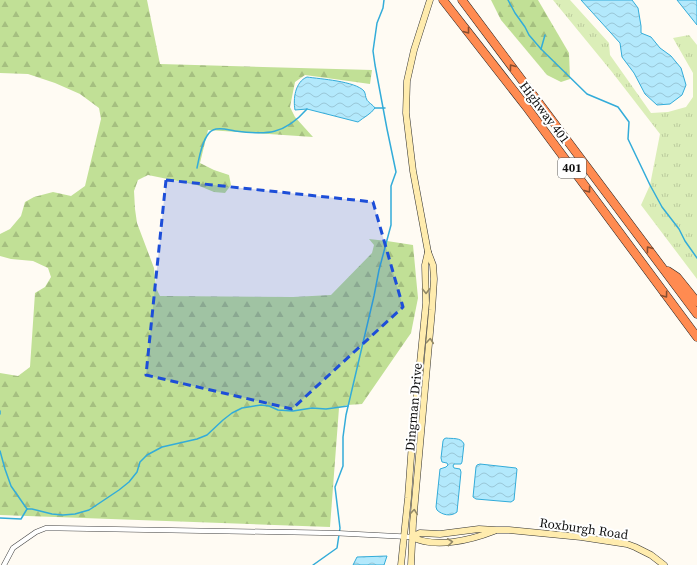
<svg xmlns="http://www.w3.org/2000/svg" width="697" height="565" font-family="'Source Serif 4',serif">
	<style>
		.grass { fill: url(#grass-tufts) }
		.forest { fill: url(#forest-firs) }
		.water { fill: url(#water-waves); stroke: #33acd9 }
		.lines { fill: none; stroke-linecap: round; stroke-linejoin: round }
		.stream { stroke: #33acd9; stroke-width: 1.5 }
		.street-casing { stroke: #434343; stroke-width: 5.5 }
		.secondary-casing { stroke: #323232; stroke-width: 7 }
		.highway-casing { stroke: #212121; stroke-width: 9 }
		.street { stroke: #fff; stroke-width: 4.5 }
		.secondary { stroke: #ffecae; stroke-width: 6 }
		.highway { stroke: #ff8b51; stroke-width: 8 }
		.oneway { stroke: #884e30 }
		.oneway2 { stroke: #938967 }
		.marked { fill: #1d4ed8; fill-opacity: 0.2; stroke: #1d4ed8; stroke-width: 3; stroke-dasharray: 8 5; stroke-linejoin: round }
		.labels { text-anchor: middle; stroke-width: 4; stroke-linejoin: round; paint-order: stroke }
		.shield { fill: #fff; stroke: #585858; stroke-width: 1 }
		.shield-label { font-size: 12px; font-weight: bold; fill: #101010 }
		.street-label { font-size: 13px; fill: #101010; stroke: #fff }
	</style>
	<defs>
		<pattern id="grass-tufts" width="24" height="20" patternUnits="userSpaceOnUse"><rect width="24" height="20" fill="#dbeeb8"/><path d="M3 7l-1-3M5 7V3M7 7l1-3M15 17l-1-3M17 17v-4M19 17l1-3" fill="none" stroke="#bbcb9d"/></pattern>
		<pattern id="forest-firs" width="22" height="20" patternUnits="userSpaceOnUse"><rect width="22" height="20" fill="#c1e096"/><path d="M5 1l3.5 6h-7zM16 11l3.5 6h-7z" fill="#a5bf80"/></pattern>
		<pattern id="water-waves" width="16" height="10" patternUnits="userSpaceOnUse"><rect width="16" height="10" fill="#b3e9fc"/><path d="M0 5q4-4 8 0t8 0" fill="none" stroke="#99c7d7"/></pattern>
	</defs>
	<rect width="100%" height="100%" fill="#fffbf3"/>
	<polygon class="grass" points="553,0 570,0 609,43 610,55 651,113 668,112 686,107 693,97 693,73 673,38 689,35 697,45 697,279 641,205 650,185 660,134 612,72"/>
	<g class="forest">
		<polygon points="0,0 147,0 160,64 372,70 370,84 305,75 295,82 290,107 295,117 313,137 208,130 200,163 214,170 229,175 231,185 225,193 214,192 197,185 148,175 138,180 134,191 135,209 137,223 154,268 156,288 160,296 293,297 331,295 372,253 374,245 369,239 387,241 413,245 418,298 411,333 362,404 347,405 339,408 330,527 0,515 0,373 18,376 30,367 35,293 45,287 51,277 48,268 33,261 11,259 0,256 0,234 10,229 21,216 25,202 34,197 53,192 71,196 85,186 101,119 99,108 80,94 55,83 28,74 0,73"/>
		<polygon points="491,0 538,0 569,53 570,79 561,82 547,75 501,20"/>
	</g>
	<g class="water">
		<polygon points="581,0 632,0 638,8 641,26 641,33 651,37 660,48 671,56 681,68 686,85 682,95 670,104 657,105 645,94 634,73 622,57 620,43"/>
		<polygon points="677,0 697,0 697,25"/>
		<path d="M307 77C320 79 355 81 364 91 366 94 365 97 367 100 367 101 374 106 375 108 371 114 364 117 358 122L307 109 295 110C293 99 295 82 307 77Z"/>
		<path d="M446 438C452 439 461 437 464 444L462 462 461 464H454L453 466 454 468 460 469 461 472 457 512C451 517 442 515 437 510L436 507 440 469 446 467 448 465 447 463 442 462 441 458 443 441 444 439Z"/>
		<polygon points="480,464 516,468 517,469 514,500 511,502 476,499 473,497 476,467 477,465"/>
		<polygon points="387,556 384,565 353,565 357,557"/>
	</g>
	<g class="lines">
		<g class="stream">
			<polyline points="508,0 515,13 525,27 529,35 541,49 587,94 618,107 629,122 628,139 650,185 662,207 679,229 685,241 697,258"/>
			<polyline points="541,49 545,35"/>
			<polyline points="375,108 385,108"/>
			<path d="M197 168C199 158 203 134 213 130 220 127 228 130 235 131 267 135 284 135 307 109"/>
			<polyline points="0,411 0,414"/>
			<polyline points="0,451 5,469 11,486 27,509"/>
			<polyline points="27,509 32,509 52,514 63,515 75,514 89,510 119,490 129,482 137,472 140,462 147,455 162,447 197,439 207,435 223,420 232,413 242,408 261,405 269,406 278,410 293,411 312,408 326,409 348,406"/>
			<polyline points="0,518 21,519 27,509"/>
			<polyline points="313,565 337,548 340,528 335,487 343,466 343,437 346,415 374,296 379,270 391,225 391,186 396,172 387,129 375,65 373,51 377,23 383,8 384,0"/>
		</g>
		<defs>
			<polyline id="street" points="4,565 13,548 36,532 46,528 334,533 412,537"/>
			<g id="secondary">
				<polyline points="412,537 420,533 440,534 479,529 496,530 509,530 581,537 627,544 635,547 651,555 664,565"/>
				<path d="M412 537C435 549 471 540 494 531"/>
				<polyline points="401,565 408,498 412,443 426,303 425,265 428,252"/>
				<polyline points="411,565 413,523 432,310 434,279 433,265 428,252 413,171 406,113 407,81 414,50 430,0"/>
			</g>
			<g id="highway">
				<polyline points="443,0 528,109 697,337"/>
				<polyline points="462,0 697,314"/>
				<polyline points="668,271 677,277 697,302"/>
			</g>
		</defs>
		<use href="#street" class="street-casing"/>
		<use href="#secondary" class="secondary-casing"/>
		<use href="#highway" class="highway-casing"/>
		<use href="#street" class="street"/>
		<use href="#secondary" class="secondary"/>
		<use href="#highway" class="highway"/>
	</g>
	<defs><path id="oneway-chevron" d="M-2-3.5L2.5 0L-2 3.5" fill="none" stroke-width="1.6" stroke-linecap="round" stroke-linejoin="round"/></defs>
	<g class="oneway">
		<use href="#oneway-chevron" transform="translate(467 31) rotate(52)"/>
		<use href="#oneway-chevron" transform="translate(512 67) rotate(-127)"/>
		<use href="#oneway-chevron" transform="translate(588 190) rotate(54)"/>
		<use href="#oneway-chevron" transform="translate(649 249) rotate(-127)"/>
		<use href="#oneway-chevron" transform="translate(665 295) rotate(54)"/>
	</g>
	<g class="oneway2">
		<use href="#oneway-chevron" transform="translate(426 291) rotate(89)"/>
		<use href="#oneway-chevron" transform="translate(430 341) rotate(-85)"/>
		<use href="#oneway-chevron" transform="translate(414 512) rotate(-84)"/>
		<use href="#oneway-chevron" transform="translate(450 542) rotate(-6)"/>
	</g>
	<path class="marked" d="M166 180 373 202 403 307 292 409 146 375Z"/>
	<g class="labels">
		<rect class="shield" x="558" y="158" width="28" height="20" rx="3"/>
		<g class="shield-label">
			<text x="572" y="172">401</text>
		</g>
		<g class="street-label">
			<text transform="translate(545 112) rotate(53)" y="5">Highway 401</text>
			<text transform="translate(413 407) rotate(-85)" y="5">Dingman Drive</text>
			<text transform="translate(584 528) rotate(8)" y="5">Roxburgh Road</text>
		</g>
	</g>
</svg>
